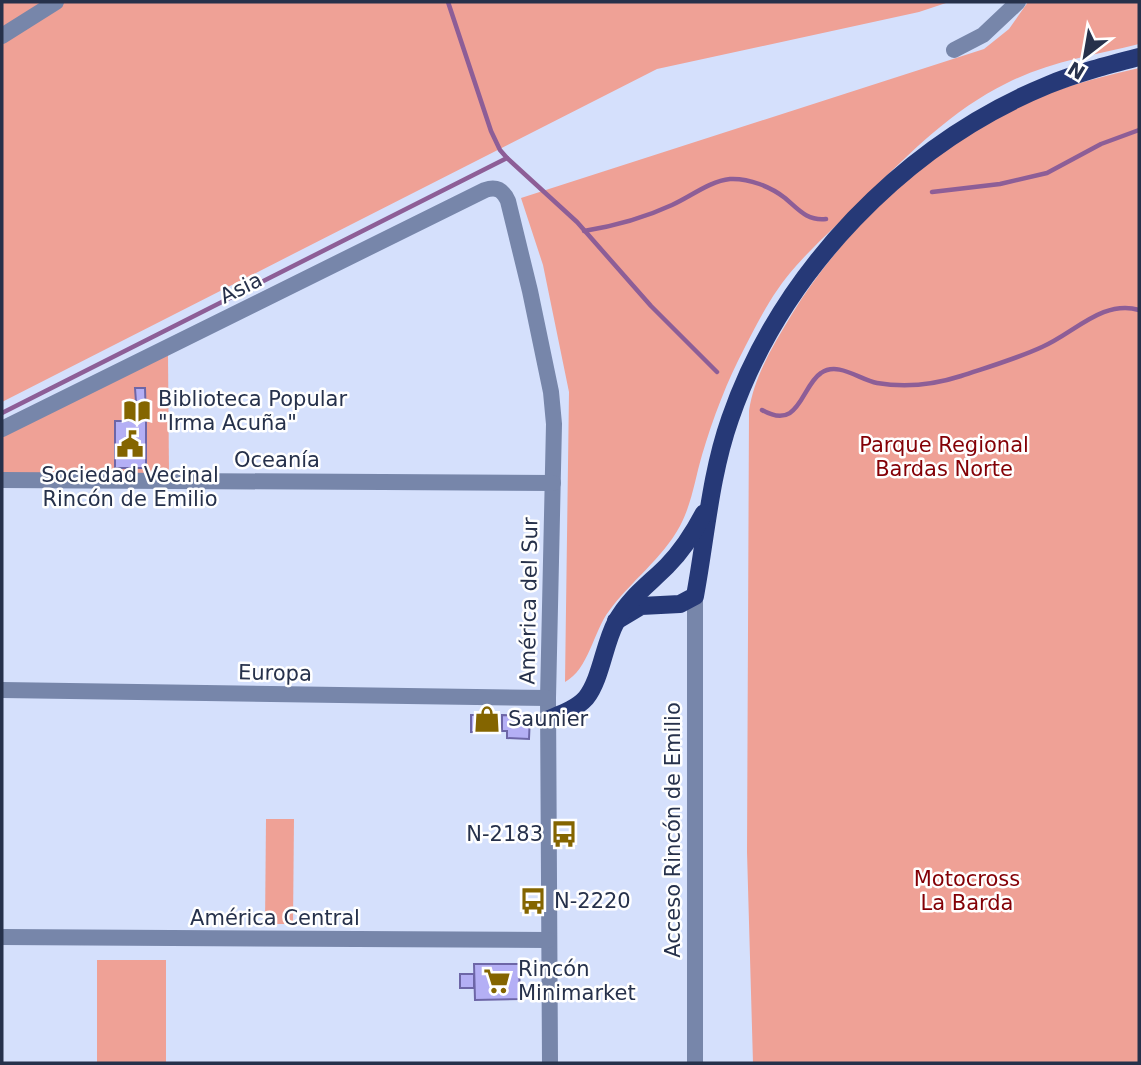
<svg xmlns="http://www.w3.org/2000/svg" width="1141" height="1065" font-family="'DejaVu Sans',sans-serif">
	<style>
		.green { fill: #efa196 }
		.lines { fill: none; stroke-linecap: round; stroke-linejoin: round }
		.stream { stroke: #8d5e97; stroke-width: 4.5 }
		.building { fill: #b4aff5; stroke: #6d66a7; stroke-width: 2 }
		.minor { stroke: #7786aa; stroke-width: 16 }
		.major { stroke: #263977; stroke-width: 18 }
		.labels { text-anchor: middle; stroke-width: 5; stroke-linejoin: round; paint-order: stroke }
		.street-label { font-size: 21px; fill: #26314b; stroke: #fff }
		.poi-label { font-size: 21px; fill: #26314b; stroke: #fff; text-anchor: start }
		.park-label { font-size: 21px; fill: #830006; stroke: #fff }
	</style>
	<rect width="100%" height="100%" fill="#d5e0fc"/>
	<g class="green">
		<polygon points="2,2 949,2 919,12 657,69 2,402"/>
		<path d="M1028 2H1139V44C1095 55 1048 62 1007 83 952 110 911 152 867 195 844 219 818 241 796 266 775 289 759 319 745 347 727 381 713 418 702 455 695 479 692 503 680 526 662 559 631 581 609 611 593 632 589 669 565 682L569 392 543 265 521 198 984 49 1009 29Z"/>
		<path d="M1139 68V1063H753L747 852 749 411C754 376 774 344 792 314 848 222 946 133 1047 94 1077 83 1108 75 1139 68Z"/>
		<polygon points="168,355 169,474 2,474 2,436"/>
		<polygon points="266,819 294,819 293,924 265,924"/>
		<rect x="97" y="960" width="69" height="103"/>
	</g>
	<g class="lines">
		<g class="stream">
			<polyline points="448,2 491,131 500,150 507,158 577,222 651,306 717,372"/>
			<polyline points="932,192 1000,184 1047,173 1101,144 1139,130"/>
			<path d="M584 231C615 226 644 218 672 205 690 197 710 181 730 179 749 178 771 187 785 198 799 210 807 221 826 219"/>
			<path d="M762 410C800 432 801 386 821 373 838 361 860 380 877 383 906 388 933 385 961 376 988 367 1016 359 1042 347 1073 334 1103 299 1139 310"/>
			<polyline points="2,413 507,158"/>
		</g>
	</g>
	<g class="building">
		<polygon points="135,388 145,388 146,421 128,421 128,402 136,402"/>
		<rect x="115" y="421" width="31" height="47"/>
		<polygon points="471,715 492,715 492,727 484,727 484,732 471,732"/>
		<polygon points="502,715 530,716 529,739 507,738 507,731 502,731"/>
		<polygon points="474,964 519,964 520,999 475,1000"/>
		<rect x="460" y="974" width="14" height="14"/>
	</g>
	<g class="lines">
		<g class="minor">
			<polyline points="2,36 56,2"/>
			<polyline points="954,50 983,35 1018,2"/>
			<path d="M2 429 485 190C497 186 503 190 508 201L530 291 551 392 554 424 548 698 550 1063"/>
			<polyline points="2,480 553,483"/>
			<polyline points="2,690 548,698"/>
			<polyline points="2,937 548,940"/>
			<polyline points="695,1063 695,596"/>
		</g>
		<g class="major">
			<path d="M616 621 641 606 680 604 695 596C706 537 710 476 730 419 781 272 904 144 1048 85 1077 73 1108 65 1139 57"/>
			<path d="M549 719C561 714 576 709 586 698 601 679 604 644 616 622 629 598 648 585 667 566 682 551 694 532 704 513"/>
		</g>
	</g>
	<defs>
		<symbol id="library-bare" viewBox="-9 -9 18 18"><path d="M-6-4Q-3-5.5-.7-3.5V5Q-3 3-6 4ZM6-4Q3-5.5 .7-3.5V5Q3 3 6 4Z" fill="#846500" stroke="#fff" stroke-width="2.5" paint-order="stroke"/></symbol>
		<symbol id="civic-bare" viewBox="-9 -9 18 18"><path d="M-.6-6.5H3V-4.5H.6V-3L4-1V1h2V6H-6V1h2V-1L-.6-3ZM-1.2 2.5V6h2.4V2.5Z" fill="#846500" stroke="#fff" stroke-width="2.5" paint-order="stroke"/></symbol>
		<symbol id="shop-bare" viewBox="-9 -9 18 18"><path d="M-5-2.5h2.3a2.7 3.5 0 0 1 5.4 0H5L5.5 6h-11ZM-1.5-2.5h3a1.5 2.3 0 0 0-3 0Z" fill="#846500" stroke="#fff" stroke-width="2.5" paint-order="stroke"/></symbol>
		<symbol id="bus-bare" viewBox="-9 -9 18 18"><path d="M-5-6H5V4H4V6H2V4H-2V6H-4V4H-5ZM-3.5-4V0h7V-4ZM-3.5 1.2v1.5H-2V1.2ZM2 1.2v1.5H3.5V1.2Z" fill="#846500" stroke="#fff" stroke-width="2.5" paint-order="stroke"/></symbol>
		<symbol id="supermarket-bare" viewBox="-9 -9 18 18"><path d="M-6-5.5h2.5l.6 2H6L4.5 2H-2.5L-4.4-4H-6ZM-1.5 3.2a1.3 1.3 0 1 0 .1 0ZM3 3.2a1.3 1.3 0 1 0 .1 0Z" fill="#846500" stroke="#fff" stroke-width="2.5" paint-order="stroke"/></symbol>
	</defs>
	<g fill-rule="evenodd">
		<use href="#library-bare" x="118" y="392" width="38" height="38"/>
		<use href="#civic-bare" x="111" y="425" width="38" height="38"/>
		<use href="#shop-bare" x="468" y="700" width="38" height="38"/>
		<use href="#bus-bare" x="545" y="815" width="38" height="38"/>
		<use href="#bus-bare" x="514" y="882" width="38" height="38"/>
		<use href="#supermarket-bare" x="478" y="962" width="38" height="38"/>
	</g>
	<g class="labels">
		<g class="street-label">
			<text transform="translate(241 288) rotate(-26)" y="7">Asia</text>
			<text x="277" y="467">Oceanía</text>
			<text transform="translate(529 601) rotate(-89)" y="7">América del Sur</text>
			<text transform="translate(275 673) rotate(1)" y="7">Europa</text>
			<text transform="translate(673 830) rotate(-90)" y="7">Acceso Rincón de Emilio</text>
			<text x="275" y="925">América Central</text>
		</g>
		<g class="poi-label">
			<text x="158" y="406">Biblioteca Popular<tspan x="158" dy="24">"Irma Acuña"</tspan></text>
			<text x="130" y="482" text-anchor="middle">Sociedad Vecinal<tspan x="130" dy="24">Rincón de Emilio</tspan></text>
			<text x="508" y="726">Saunier</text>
			<text x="543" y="841" text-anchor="end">N-2183</text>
			<text x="554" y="908">N-2220</text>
			<text x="518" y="976">Rincón<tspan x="518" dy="24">Minimarket</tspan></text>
		</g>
		<g class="park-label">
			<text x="944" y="452">Parque Regional<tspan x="944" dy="24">Bardas Norte</tspan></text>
			<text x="967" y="886">Motocross<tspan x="967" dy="24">La Barda</tspan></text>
		</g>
	</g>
	<rect width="1141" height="1065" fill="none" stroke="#26314b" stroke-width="7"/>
	<g transform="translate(1085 56) rotate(211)" stroke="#ffffff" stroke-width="5" paint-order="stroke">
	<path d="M0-5L12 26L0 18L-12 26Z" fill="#26314b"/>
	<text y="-10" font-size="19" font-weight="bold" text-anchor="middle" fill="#26314b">N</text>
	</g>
</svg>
